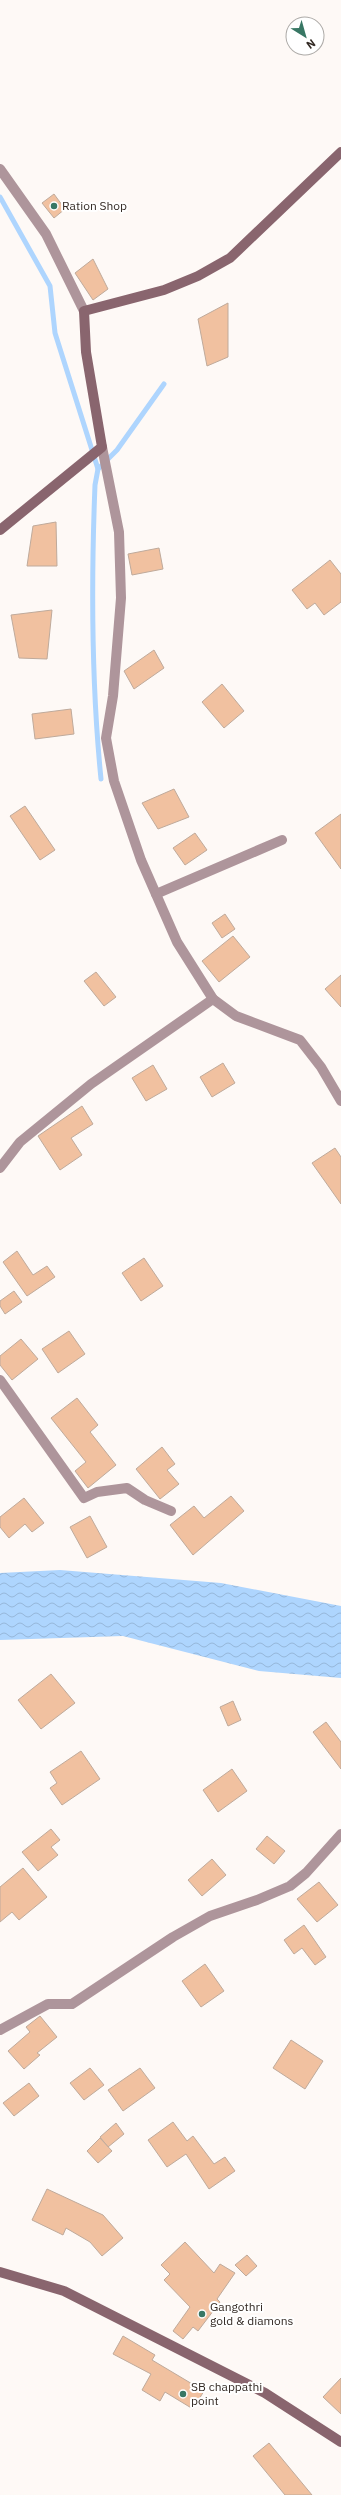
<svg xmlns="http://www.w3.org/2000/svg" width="341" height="2495" font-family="'IBM Plex Sans',sans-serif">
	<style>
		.water { fill: url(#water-waves) }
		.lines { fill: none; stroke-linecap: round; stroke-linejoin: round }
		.stream { stroke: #aed5fe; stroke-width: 5 }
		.building { fill: #f1c1a0; stroke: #bfaa9b }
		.street { stroke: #ae959b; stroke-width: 10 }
		.secondary { stroke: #89656e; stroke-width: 10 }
		.poi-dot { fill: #387764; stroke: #fff; stroke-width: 1.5 }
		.labels { text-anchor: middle; stroke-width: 4; stroke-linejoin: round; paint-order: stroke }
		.poi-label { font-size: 12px; fill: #332a24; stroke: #fff; text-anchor: start }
	</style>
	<defs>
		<pattern id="water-waves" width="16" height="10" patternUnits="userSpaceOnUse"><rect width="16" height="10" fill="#aed5fe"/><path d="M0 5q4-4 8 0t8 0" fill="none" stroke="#96b7da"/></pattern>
	</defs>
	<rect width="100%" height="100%" fill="#fef9f6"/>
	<polygon class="water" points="60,1570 221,1583 341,1606 341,1678 259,1671 123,1636 0,1640 0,1573"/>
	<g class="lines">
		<g class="stream">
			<polyline points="0,197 50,286 55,333 98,469"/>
			<path d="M101 779C91 679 91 585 95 485L98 469 117 450 164 384"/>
		</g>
	</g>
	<g class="building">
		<polygon points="54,194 65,209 54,218 42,203"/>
		<polygon points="93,259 108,289 93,300 75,273"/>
		<polygon points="228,303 228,357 207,366 198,319"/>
		<polygon points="56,522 57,566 27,566 33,526"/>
		<polygon points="159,548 163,569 132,575 128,554"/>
		<polygon points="330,560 341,574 341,602 324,615 315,603 307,609 292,590"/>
		<polygon points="52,610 47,659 19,658 11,615"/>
		<polygon points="154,650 164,668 134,689 124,671"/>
		<polygon points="222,684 244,711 224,728 202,702"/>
		<polygon points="71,709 74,734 35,739 32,714"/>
		<polygon points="174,789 189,817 158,829 142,803"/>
		<polygon points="25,806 55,850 40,860 10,816"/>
		<polygon points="341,814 341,869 315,833"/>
		<polygon points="195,833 207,850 185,865 173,848"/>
		<polygon points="225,914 235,929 222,938 212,923"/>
		<polygon points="233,936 250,957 219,982 202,961"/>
		<polygon points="96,972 116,997 104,1006 84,981"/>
		<polygon points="341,975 341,1007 325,989"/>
		<polygon points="223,1063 235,1083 212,1097 200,1077"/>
		<polygon points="153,1065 167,1089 146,1101 132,1078"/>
		<polygon points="82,1106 93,1124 71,1138 82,1155 60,1170 38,1136"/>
		<polygon points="335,1148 341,1157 341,1204 312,1163"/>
		<polygon points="17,1251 33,1275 47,1266 55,1277 27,1296 3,1262"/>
		<polygon points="144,1258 163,1286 141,1301 122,1273"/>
		<polygon points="14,1291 22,1302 5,1314 0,1306 0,1301"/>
		<polygon points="69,1331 85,1354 58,1373 42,1349"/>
		<polygon points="21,1339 38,1359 12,1380 0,1365 0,1356"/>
		<polygon points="77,1398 98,1425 90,1432 116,1465 88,1488 75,1471 86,1462 51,1418"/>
		<polygon points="162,1447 175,1464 167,1470 179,1484 160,1499 136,1469"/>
		<polygon points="231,1496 244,1511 193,1555 170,1525 194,1506 204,1518"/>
		<polygon points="24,1498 44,1523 32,1532 25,1524 9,1538 0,1527 0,1517"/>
		<polygon points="90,1516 107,1547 87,1558 70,1527"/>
		<polygon points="51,1674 75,1703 41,1729 18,1700"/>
		<polygon points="233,1701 241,1720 228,1726 220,1707"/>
		<polygon points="326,1722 341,1742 341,1769 313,1732"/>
		<polygon points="81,1751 100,1779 62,1805 50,1788 57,1783 50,1772"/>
		<polygon points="232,1769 247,1791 218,1812 203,1790"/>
		<polygon points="51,1829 60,1840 51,1847 58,1855 38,1871 22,1852"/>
		<polygon points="267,1836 285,1851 274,1864 256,1849"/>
		<polygon points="212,1859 226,1875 202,1896 188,1880"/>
		<polygon points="23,1868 47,1897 19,1920 12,1912 0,1922 0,1887"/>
		<polygon points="319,1882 338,1905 317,1922 297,1899"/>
		<polygon points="304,1925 326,1957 315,1965 302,1948 294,1954 284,1940"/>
		<polygon points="205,1964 224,1991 201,2007 182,1981"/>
		<polygon points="40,2016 57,2037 37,2053 40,2055 24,2069 8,2051 30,2032 26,2027"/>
		<polygon points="291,2040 323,2061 305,2089 273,2068"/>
		<polygon points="90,2068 104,2085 84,2100 70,2083"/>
		<polygon points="140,2068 155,2088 123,2111 108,2090"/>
		<polygon points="29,2083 39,2096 14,2116 3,2103"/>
		<polygon points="173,2122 187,2141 193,2136 214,2164 225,2157 235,2171 209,2189 186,2154 167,2167 148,2140"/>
		<polygon points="116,2123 124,2134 108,2147 100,2137"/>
		<polygon points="100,2138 112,2151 98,2163 87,2151"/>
		<polygon points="47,2189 103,2215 123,2238 102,2256 90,2242 66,2228 63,2235 32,2220"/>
		<polygon points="185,2242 214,2273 220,2264 235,2273 217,2299 220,2302 198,2331 193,2327 183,2339 173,2331 190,2307 164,2280 170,2274 161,2265"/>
		<polygon points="247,2255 257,2266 246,2276 235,2265"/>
		<polygon points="123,2336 155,2355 152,2360 204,2391 193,2409 165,2392 160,2401 142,2390 151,2374 113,2354"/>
		<polygon points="341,2378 341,2414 323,2397"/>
		<polygon points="269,2443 312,2495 285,2495 253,2456"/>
	</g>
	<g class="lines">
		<g class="street">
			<polyline points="0,169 46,234 84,311"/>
			<polyline points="156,894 282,840"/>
			<polyline points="213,999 236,1016 300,1040 321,1067 341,1101"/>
			<polyline points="0,1168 20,1142 91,1084 213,999 177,942 141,860 114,781 106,738 113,696 121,598 119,532 102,447"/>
			<polyline points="0,1380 84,1498 97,1492 127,1488 145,1500 171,1511"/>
			<polyline points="0,2030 48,2004 72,2004 173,1937 210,1916 257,1900 290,1886 306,1873 341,1834"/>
		</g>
		<g class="secondary">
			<polyline points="0,530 102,447 86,352 84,311 164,290 198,276 230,258 341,152"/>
			<polyline points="0,2272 64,2291 265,2393 341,2442"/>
		</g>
	</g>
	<g class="poi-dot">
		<circle cx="54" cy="206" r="4"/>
		<circle cx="202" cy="2314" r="4"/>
		<circle cx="183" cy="2394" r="4"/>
	</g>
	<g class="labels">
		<g class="poi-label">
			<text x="62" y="210">Ration Shop</text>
			<text x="210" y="2311">Gangothri<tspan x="210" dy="14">gold &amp; diamons</tspan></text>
			<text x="191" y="2391">SB chappathi<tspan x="191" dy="14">point</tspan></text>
		</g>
	</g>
	<g transform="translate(305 36) rotate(143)"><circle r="19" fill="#ffffff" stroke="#adaaa7"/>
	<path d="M0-3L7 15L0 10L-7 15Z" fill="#387764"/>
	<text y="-6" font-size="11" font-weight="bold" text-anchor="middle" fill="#332a24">N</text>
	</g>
</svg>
